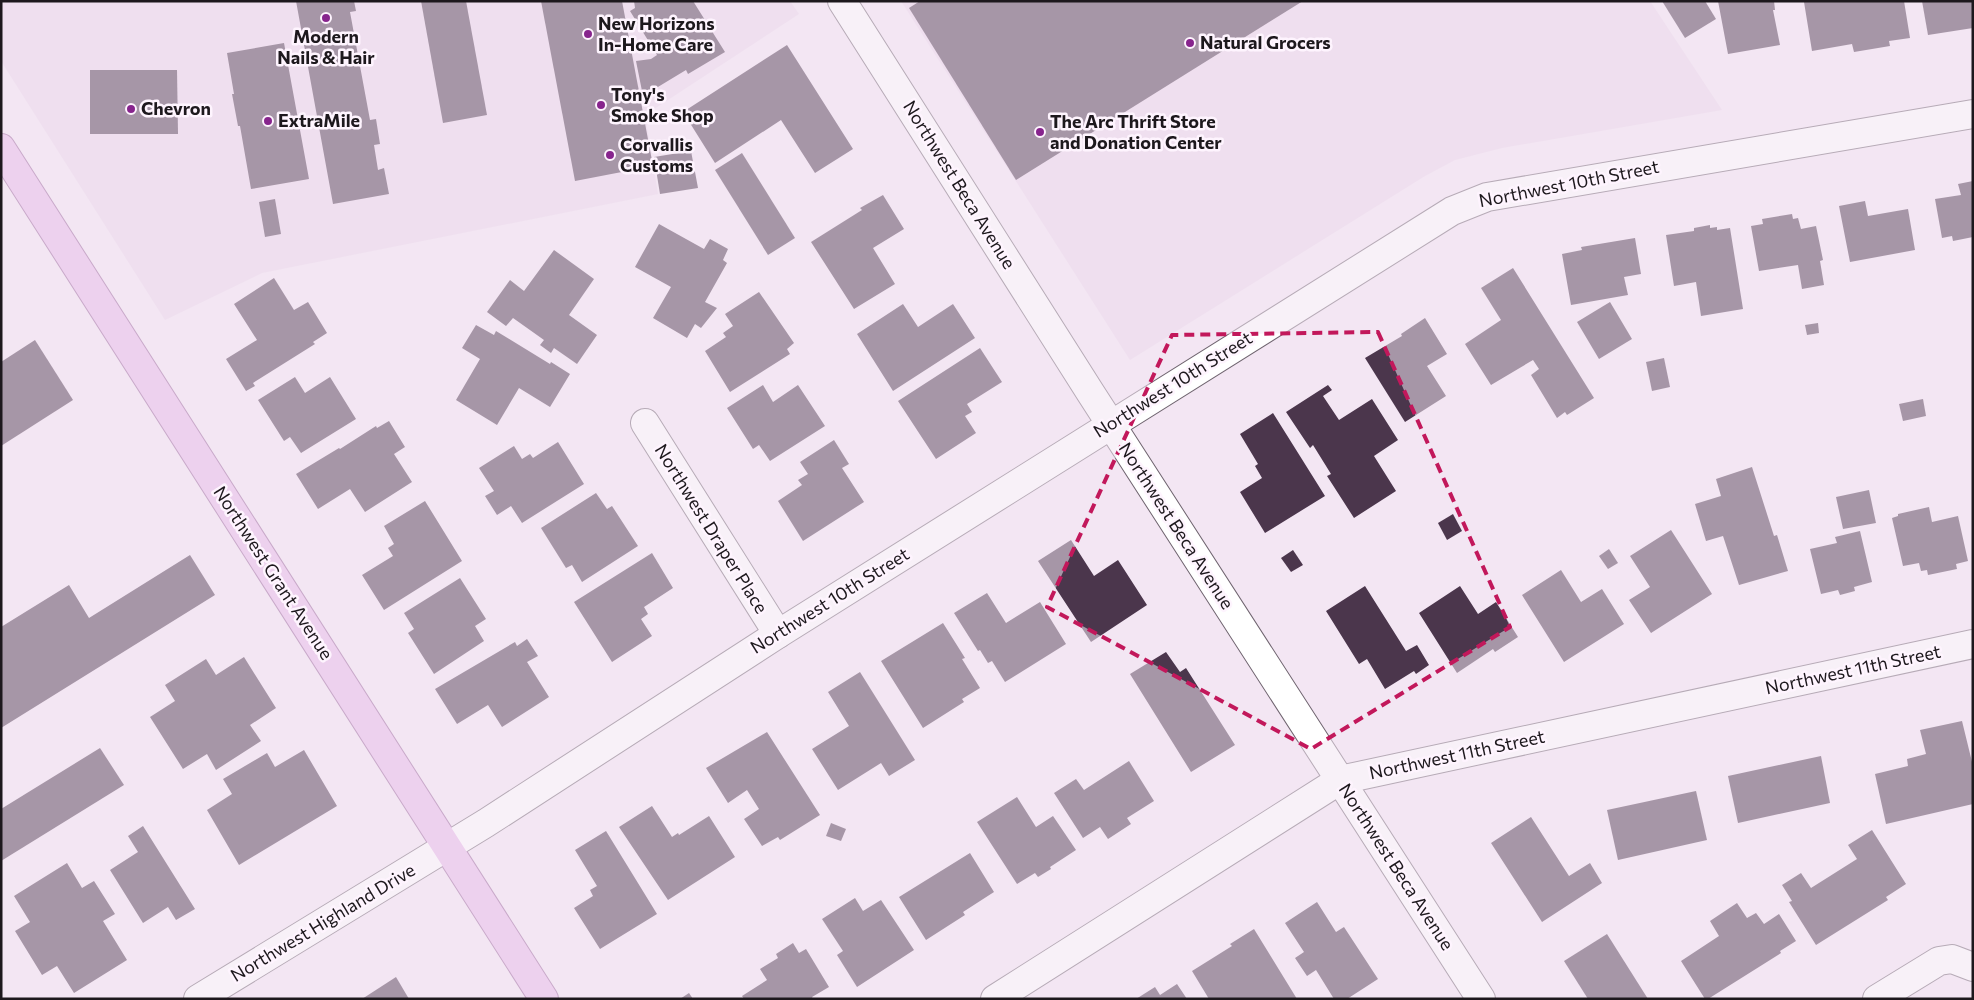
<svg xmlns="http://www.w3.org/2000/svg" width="1974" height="1000" font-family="Commissioner,sans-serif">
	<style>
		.built { fill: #ebd8eb }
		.building { fill: #4b364c }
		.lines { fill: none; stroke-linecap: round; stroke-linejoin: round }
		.minor-casing { stroke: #6f646f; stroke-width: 30 }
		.major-casing { stroke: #966198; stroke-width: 30 }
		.minor { stroke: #fff; stroke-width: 28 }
		.major { stroke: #e7b8e9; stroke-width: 28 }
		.marked { fill: none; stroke: #c2185b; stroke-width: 4; stroke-dasharray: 10 6; stroke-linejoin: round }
		.poi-dot { fill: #87248d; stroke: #fef4fe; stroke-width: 2 }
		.labels { text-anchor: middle; stroke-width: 5; stroke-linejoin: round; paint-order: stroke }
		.poi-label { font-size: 18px; font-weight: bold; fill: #1d181d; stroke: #fef4fe; text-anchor: start }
		.street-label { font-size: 18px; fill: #1d181d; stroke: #fef4fe }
	</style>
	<rect width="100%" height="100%" fill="#f3e6f3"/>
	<g class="built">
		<polygon points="12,1 790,1 799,14 645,115 658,194 262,273 165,320 1,61 1,3"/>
		<polygon points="901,1 1650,1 1722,110 1502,148 1455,160 1425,176 1130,360"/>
	</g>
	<g class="building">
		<polygon points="296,1 354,1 356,11 350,12 370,120 376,119 380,144 374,145 378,170 384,168 389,194 333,204"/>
		<polygon points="421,1 466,1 487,115 443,123"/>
		<polygon points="541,1 622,1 653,166 575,181"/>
		<polygon points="634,1 693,1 725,52 688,74 686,70 643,96 636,61 651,59 657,55 630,11 635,8"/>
		<polygon points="920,1 1303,1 1016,180 909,8"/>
		<polygon points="1662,1 1705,1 1716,19 1685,38"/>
		<polygon points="1718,1 1774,1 1775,10 1773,10 1780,45 1728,54"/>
		<polygon points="1809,1 1904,1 1910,38 1889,41 1890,46 1854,52 1852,44 1812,51 1804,2"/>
		<polygon points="1922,1 1973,1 1973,28 1928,35"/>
		<polygon points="284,43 309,179 251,189 240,126 238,126 232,94 234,94 227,53"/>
		<polygon points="787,45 853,149 815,173 781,120 715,163 683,112"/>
		<polygon points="90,70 177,70 178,134 90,134"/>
		<polygon points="691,151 698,188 660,194 654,157"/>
		<polygon points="742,153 795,238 768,255 715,170"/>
		<polygon points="1973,181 1973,237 1953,241 1952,236 1942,238 1935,199 1961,195 1958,184"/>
		<polygon points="883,195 904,229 873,248 895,284 854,309 811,242 862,210 860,208"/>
		<polygon points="275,199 281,234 265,237 259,202"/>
		<polygon points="1865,201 1868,216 1908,209 1915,250 1850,262 1839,206"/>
		<polygon points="1792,214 1793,219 1798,218 1801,229 1816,226 1823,260 1820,261 1824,285 1802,289 1798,265 1759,271 1751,226 1763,224 1762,219"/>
		<polygon points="659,224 704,249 710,239 728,249 723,260 727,263 705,302 717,308 701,328 695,324 687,338 653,318 671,287 635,267"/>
		<polygon points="1710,225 1710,228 1717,227 1717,230 1730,228 1743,309 1701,316 1696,282 1674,286 1666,235 1694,231 1694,228"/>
		<polygon points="1635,238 1641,274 1624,277 1628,295 1571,305 1562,254 1582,250 1581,247"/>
		<polygon points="554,250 594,279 569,315 597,335 577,364 554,348 551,353 540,345 544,340 513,318 506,326 487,312 510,280 524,291"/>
		<polygon points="1513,268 1594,398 1567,415 1565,412 1557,418 1531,375 1539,369 1533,360 1491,385 1465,344 1501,320 1481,288"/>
		<polygon points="274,278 294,310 308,302 327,333 313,342 315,344 253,383 255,386 246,391 226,359 257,340 234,304"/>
		<polygon points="759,292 794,343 787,349 790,354 730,392 705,351 726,337 723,333 733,326 725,314"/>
		<polygon points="1610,302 1632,339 1599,359 1577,322"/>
		<polygon points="903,304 918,327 953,304 975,338 893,391 857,334"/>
		<polygon points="1425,318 1447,354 1427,366 1446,396 1405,422 1365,358 1402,336 1401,334"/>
		<polygon points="1818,323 1819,333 1807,335 1805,325"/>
		<polygon points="476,325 494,335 496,331 550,364 551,362 570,374 550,407 519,388 497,425 456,400 480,359 462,348"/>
		<polygon points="35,340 73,400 1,446 1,362"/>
		<polygon points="980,348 1002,382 967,404 972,412 965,416 976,433 936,459 898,401"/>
		<polygon points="1664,358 1670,387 1652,391 1646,362"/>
		<polygon points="295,377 305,393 330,377 356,419 301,453 290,437 284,441 258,400"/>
		<polygon points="763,385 773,402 798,385 825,426 770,461 759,445 753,449 727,408"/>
		<polygon points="1328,385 1332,390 1323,396 1339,420 1372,399 1398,440 1374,456 1396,491 1354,518 1327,476 1331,474 1313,445 1310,448 1286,412"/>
		<polygon points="1923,399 1926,416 1903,421 1899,404"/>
		<polygon points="1273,413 1325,496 1265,533 1240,492 1262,478 1255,466 1258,464 1240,434"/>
		<polygon points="389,421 405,447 394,454 412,482 365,512 350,489 318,509 296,474 339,448 340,449 376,426 377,428"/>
		<polygon points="834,440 849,464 842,468 864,502 803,541 778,501 802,485 798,480 808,474 800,462"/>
		<polygon points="558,442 584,484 522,523 511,506 497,515 485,496 494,491 479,468 514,446 522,459 530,454 533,458"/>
		<polygon points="1752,467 1774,536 1777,535 1788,571 1739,585 1723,536 1706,541 1695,504 1721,496 1716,479"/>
		<polygon points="1869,490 1876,523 1843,529 1836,497"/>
		<polygon points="596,493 607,509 612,506 638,546 582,582 572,565 566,568 541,528"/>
		<polygon points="425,501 462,561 384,610 362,575 393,556 388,548 394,544 384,526"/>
		<polygon points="1929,507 1932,522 1958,516 1968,561 1956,564 1957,569 1928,575 1927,570 1921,571 1919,563 1903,566 1892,518 1898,516 1898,514"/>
		<polygon points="1453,514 1462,531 1447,540 1438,523"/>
		<polygon points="1671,530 1712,594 1651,633 1629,600 1650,587 1630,556"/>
		<polygon points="1860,531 1872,582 1854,587 1855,591 1840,595 1838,590 1821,594 1810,549 1837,543 1835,537"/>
		<polygon points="1071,540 1094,576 1118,560 1147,605 1091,642 1038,561"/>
		<polygon points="1609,549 1618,563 1608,569 1599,556"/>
		<polygon points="1293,550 1303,565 1291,572 1281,558"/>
		<polygon points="652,553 673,588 644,607 648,614 641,619 652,636 612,662 574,602"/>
		<polygon points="190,555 215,595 1,728 1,627 69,585 89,618"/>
		<polygon points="1561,570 1581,602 1602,589 1624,624 1564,662 1522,595"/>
		<polygon points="460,578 486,619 475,626 484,641 434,674 408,633 414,629 404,613"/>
		<polygon points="1365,586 1406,651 1417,645 1429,665 1416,674 1414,671 1385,689 1367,659 1359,664 1326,611"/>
		<polygon points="1460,586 1478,614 1496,602 1518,637 1495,652 1493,649 1457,673 1419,613"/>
		<polygon points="987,593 1006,623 1040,602 1066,644 1005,682 992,661 988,663 980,650 978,651 954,613"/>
		<polygon points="943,623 965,658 962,659 980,688 962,699 964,702 923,728 881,661"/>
		<polygon points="527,639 538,656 527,662 549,697 502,727 488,705 457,724 435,689 515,642 517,646"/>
		<polygon points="1166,652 1180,672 1186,668 1235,745 1191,772 1130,674"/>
		<polygon points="244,657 276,708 250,725 261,741 216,770 207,754 183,769 150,717 175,701 165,685 206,659 216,675"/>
		<polygon points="860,672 915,760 889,776 881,763 838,790 812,749 849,726 828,692"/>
		<polygon points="1962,721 1973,766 1973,804 1886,824 1875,774 1908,766 1907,759 1926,754 1920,730"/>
		<polygon points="767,732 820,815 780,840 778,837 762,846 744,819 759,809 747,790 728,803 706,768"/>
		<polygon points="100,748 124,785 1,861 1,809"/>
		<polygon points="304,750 337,806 239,865 207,810 232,794 223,779 267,753 275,767"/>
		<polygon points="1821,756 1830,803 1738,823 1728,776"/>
		<polygon points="1129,761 1154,801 1127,818 1131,824 1108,839 1100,827 1083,838 1054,793 1076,779 1084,790"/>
		<polygon points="1696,791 1707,840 1618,860 1607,810"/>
		<polygon points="1017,797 1036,827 1053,816 1076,850 1050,867 1051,869 1038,877 1035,873 1017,884 977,822"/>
		<polygon points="652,806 672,837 678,833 679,835 709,816 735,857 668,900 619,827"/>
		<polygon points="1531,817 1569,876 1590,863 1602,883 1542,922 1491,843"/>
		<polygon points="831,823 846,829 841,841 826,836"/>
		<polygon points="143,826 195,909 176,920 168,907 143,923 110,870 138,852 128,836"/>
		<polygon points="1872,830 1906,884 1886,897 1888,900 1816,945 1789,902 1792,901 1782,885 1801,873 1811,888 1857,859 1848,845"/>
		<polygon points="606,831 657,914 600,949 574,908 593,896 590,890 597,886 575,850"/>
		<polygon points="970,853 994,892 963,912 965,915 926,940 899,897"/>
		<polygon points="67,863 82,888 94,881 115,914 103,921 127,960 74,993 57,966 42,975 15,931 30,922 14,896"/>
		<polygon points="855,898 863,911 881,900 914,950 857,987 837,955 843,951 822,919"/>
		<polygon points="1317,902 1336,932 1344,927 1378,979 1347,999 1334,999 1316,970 1307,976 1295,958 1304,952 1285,923"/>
		<polygon points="1737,903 1747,918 1756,913 1764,924 1779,914 1796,941 1780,951 1781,953 1708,999 1705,999 1681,961 1719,936 1710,921"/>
		<polygon points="1254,929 1297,999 1209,999 1192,971 1232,946 1230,944"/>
		<polygon points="1607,934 1648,999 1588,999 1564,961"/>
		<polygon points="793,943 799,953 806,949 829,987 812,997 813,999 744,999 742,996 767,980 760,969 778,958 776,954"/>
		<polygon points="396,977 409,999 362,999"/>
		<polygon points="1177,984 1187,999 1136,999 1155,987 1160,995"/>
		<polygon points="689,993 693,999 680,999"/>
	</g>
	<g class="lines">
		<defs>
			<g id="minor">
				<polyline points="842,1 1090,392 1481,999"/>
				<polyline points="645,423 778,634"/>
				<polyline points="198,999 486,823 778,634 1452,211 1487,197 1973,114"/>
				<polyline points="995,999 1340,780 1973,644"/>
				<polyline points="1877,999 1939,961 1952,959 1973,967"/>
			</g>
			<polyline id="major" points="1,148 544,999"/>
		</defs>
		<use href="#minor" class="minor-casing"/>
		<use href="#major" class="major-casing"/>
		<use href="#minor" class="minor"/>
		<use href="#major" class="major"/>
	</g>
	<path d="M0 0H1974V1000H0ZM1378 332 1510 627 1311 749 1047 607 1172 335Z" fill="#f3e6f3" fill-opacity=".55" fill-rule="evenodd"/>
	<path class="marked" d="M1378 332 1510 627 1311 749 1047 607 1172 335Z"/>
	<g class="poi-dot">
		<circle cx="326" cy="18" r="5"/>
		<circle cx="588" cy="34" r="5"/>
		<circle cx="1190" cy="43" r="5"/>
		<circle cx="601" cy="105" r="5"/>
		<circle cx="131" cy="109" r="5"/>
		<circle cx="268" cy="121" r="5"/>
		<circle cx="1040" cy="132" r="5"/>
		<circle cx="610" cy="155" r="5"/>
	</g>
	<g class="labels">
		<g class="poi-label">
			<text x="598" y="30">New Horizons<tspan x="598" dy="21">In-Home Care</tspan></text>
			<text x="326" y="43" text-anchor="middle">Modern<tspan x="326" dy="21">Nails &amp; Hair</tspan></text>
			<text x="1200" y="49">Natural Grocers</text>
			<text x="611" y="101">Tony's<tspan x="611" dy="21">Smoke Shop</tspan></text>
			<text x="141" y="115">Chevron</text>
			<text x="278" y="127">ExtraMile</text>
			<text x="1050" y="128">The Arc Thrift Store<tspan x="1050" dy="21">and Donation Center</tspan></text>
			<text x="620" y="151">Corvallis<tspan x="620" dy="21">Customs</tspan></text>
		</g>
		<g class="street-label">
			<text transform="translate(1569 184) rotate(-11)" y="6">Northwest 10th Street</text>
			<text transform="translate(959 185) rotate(58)" y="6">Northwest Beca Avenue</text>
			<text transform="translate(1173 385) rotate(-32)" y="6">Northwest 10th Street</text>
			<text transform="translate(1176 526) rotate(57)" y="6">Northwest Beca Avenue</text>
			<text transform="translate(711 529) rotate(58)" y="6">Northwest Draper Place</text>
			<text transform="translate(273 573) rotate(57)" y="6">Northwest Grant Avenue</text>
			<text transform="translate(830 601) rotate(-32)" y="6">Northwest 10th Street</text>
			<text transform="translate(1853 670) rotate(-12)" y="6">Northwest 11th Street</text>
			<text transform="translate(1457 755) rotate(-12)" y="6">Northwest 11th Street</text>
			<text transform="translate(1396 867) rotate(57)" y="6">Northwest Beca Avenue</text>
			<text transform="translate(323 923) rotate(-31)" y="6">Northwest Highland Drive</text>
		</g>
	</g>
	<rect width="1974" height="1000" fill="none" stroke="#1d181d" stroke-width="5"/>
</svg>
